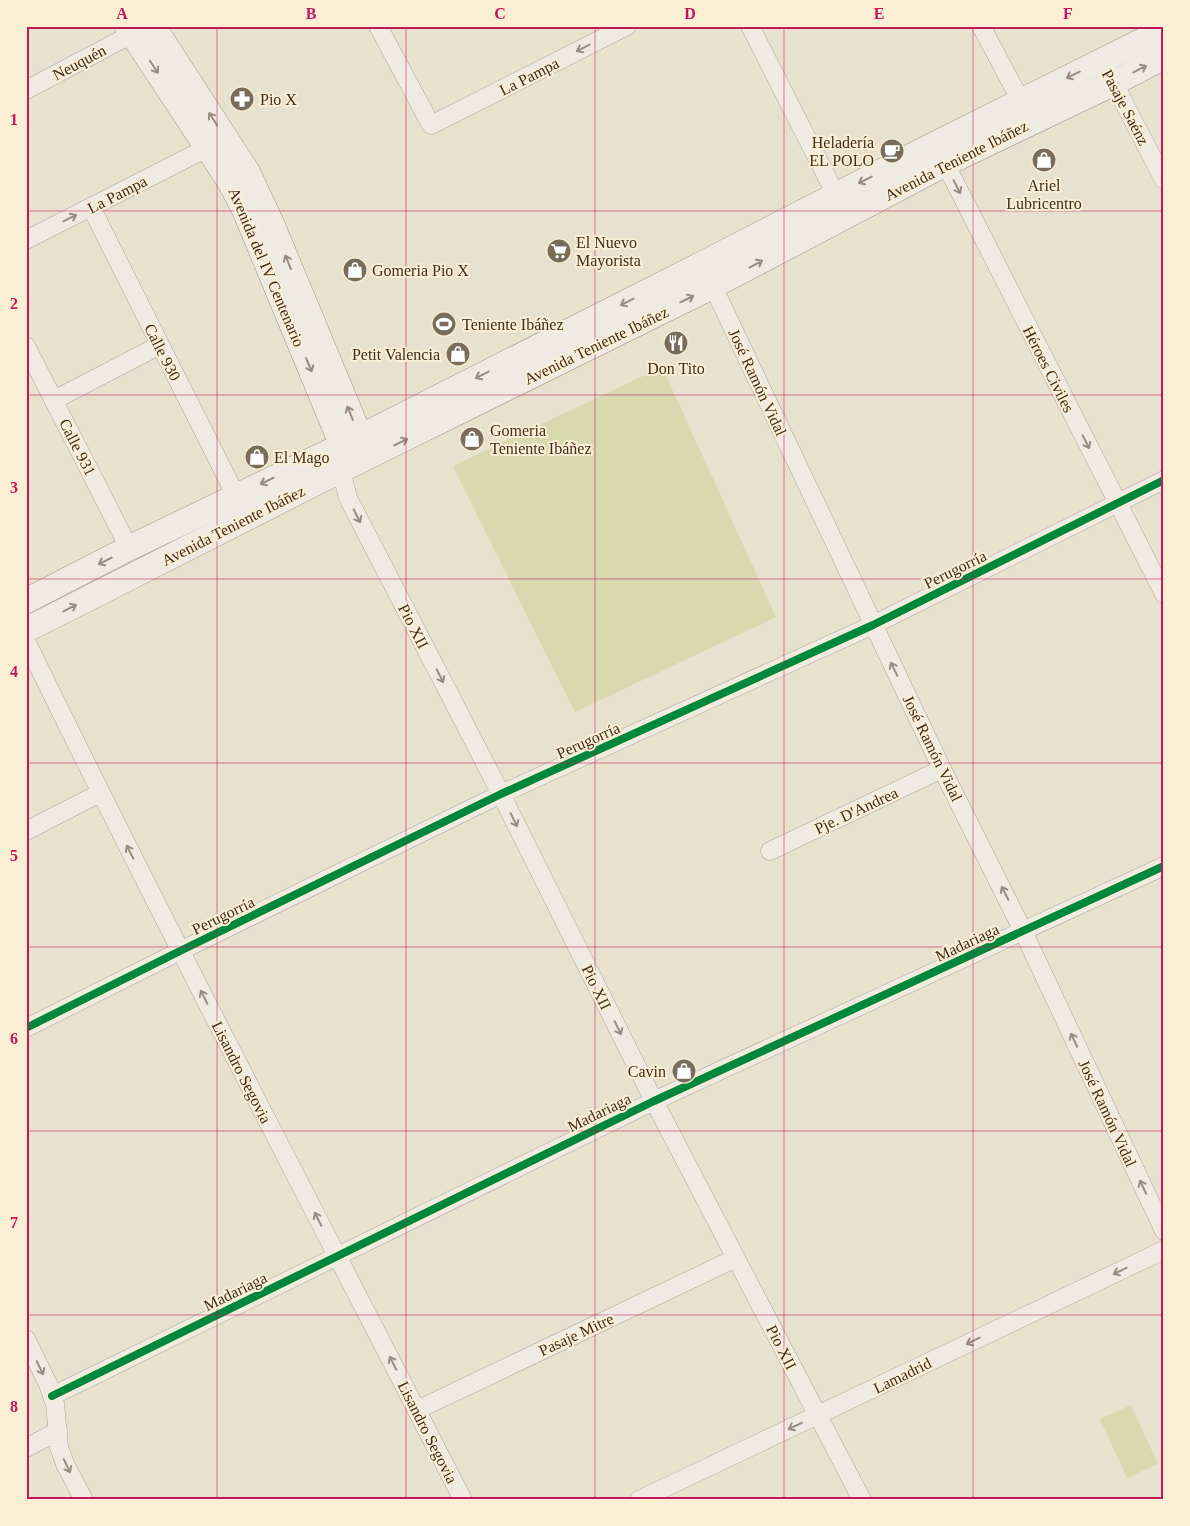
<svg xmlns="http://www.w3.org/2000/svg" width="1190" height="1526" font-family="'Times New Roman',serif">
	<style>
		.green { fill: #d9d9af }
		.lines { fill: none; stroke-linecap: round; stroke-linejoin: round }
		.street-casing { stroke: #aea698; stroke-width: 19 }
		.secondary-casing { stroke: #9e9587; stroke-width: 26 }
		.street { stroke: #f0ebe2; stroke-width: 18 }
		.secondary { stroke: #f0ebe2; stroke-width: 25 }
		.cycleway-casing { stroke: #faefd5; stroke-width: 11 }
		.cycleway { stroke: #00873e; stroke-width: 8 }
		.oneway { stroke: #988c80 }
		.grid { fill: none; stroke: #c2185b; stroke-width: 1; stroke-opacity: 0.55 }
		.labels { text-anchor: middle; stroke-width: 4; stroke-linejoin: round; paint-order: stroke }
		.street-label { font-size: 16px; fill: #3f2d1d; stroke: #faefd5 }
		.poi-label { font-size: 16px; fill: #3f2d1d; stroke: #faefd5; text-anchor: start }
		.neatline { fill: none; stroke: #c2185b; stroke-width: 2 }
		.grid-label { font-size: 16px; text-anchor: middle; font-weight: bold; fill: #c2185b }
	</style>
	<rect width="100%" height="100%" fill="#e8e1ce"/>
	<g class="green">
		<polygon points="662,367 776,617 575,712 453,466"/>
		<polygon points="1131,1405 1158,1464 1127,1478 1100,1419"/>
	</g>
	<g class="lines">
		<defs>
			<g id="street">
				<polyline points="378,26 431,125 627,26"/>
				<polyline points="750,26 841,205"/>
				<polyline points="981,26 1021,101"/>
				<polyline points="1108,72 1164,180"/>
				<polyline points="26,90 132,34"/>
				<polyline points="941,155 1164,594"/>
				<polyline points="91,207 236,496"/>
				<polyline points="26,240 207,148"/>
				<polyline points="709,278 942,769 1023,931 1164,1231"/>
				<polyline points="26,346 129,548"/>
				<polyline points="54,400 160,345"/>
				<polyline points="341,470 348,498 501,794 654,1101 862,1500"/>
				<path d="M26 641C167 930 316 1214 463 1500"/>
				<polyline points="26,831 100,793"/>
				<polyline points="770,851 942,769"/>
				<polyline points="26,1028 180,951 501,794 873,625 1164,480"/>
				<polyline points="26,1339 48,1384 55,1404 59,1447 65,1464 84,1500"/>
				<polyline points="52,1396 654,1101 1164,866"/>
				<polyline points="417,1410 736,1258"/>
				<polyline points="26,1448 58,1431"/>
				<polyline points="639,1500 1164,1250"/>
			</g>
			<g id="secondary">
				<polyline points="127,26 230,182 245,211 342,445 341,460"/>
				<polyline points="153,26 248,173 273,227 366,451"/>
				<polyline points="26,601 129,548 360,437 702,264 935,144 1164,30"/>
				<polyline points="26,630 341,470 713,286 945,164 1114,83 1164,57"/>
			</g>
		</defs>
		<use href="#street" class="street-casing"/>
		<use href="#secondary" class="secondary-casing"/>
		<use href="#street" class="street"/>
		<use href="#secondary" class="secondary"/>
		<defs>
			<g id="cycleway">
				<polyline points="26,1028 180,951 501,794 873,625 1164,480"/>
				<polyline points="52,1396 654,1101 1164,866"/>
			</g>
		</defs>
		<use href="#cycleway" class="cycleway-casing"/>
		<use href="#cycleway" class="cycleway"/>
	</g>
	<defs><path id="oneway-shaft" d="M-6 0H5M1.5-3L5.5 0L1.5 3" fill="none" stroke-width="1.6" stroke-linecap="round" stroke-linejoin="round" transform="scale(1.25)"/></defs>
	<g class="oneway">
		<use href="#oneway-shaft" transform="translate(583 48) rotate(153)"/>
		<use href="#oneway-shaft" transform="translate(154 67) rotate(57)"/>
		<use href="#oneway-shaft" transform="translate(1140 69) rotate(-27)"/>
		<use href="#oneway-shaft" transform="translate(1073 75) rotate(154)"/>
		<use href="#oneway-shaft" transform="translate(213 119) rotate(-123)"/>
		<use href="#oneway-shaft" transform="translate(865 180) rotate(153)"/>
		<use href="#oneway-shaft" transform="translate(957 187) rotate(63)"/>
		<use href="#oneway-shaft" transform="translate(70 218) rotate(-27)"/>
		<use href="#oneway-shaft" transform="translate(288 262) rotate(-112)"/>
		<use href="#oneway-shaft" transform="translate(756 264) rotate(-28)"/>
		<use href="#oneway-shaft" transform="translate(687 299) rotate(-26)"/>
		<use href="#oneway-shaft" transform="translate(627 302) rotate(153)"/>
		<use href="#oneway-shaft" transform="translate(309 365) rotate(67)"/>
		<use href="#oneway-shaft" transform="translate(482 375) rotate(153)"/>
		<use href="#oneway-shaft" transform="translate(350 413) rotate(-112)"/>
		<use href="#oneway-shaft" transform="translate(401 442) rotate(-26)"/>
		<use href="#oneway-shaft" transform="translate(1086 442) rotate(63)"/>
		<use href="#oneway-shaft" transform="translate(267 481) rotate(154)"/>
		<use href="#oneway-shaft" transform="translate(357 516) rotate(63)"/>
		<use href="#oneway-shaft" transform="translate(105 561) rotate(153)"/>
		<use href="#oneway-shaft" transform="translate(70 608) rotate(-27)"/>
		<use href="#oneway-shaft" transform="translate(894 669) rotate(-116)"/>
		<use href="#oneway-shaft" transform="translate(440 676) rotate(63)"/>
		<use href="#oneway-shaft" transform="translate(514 820) rotate(64)"/>
		<use href="#oneway-shaft" transform="translate(130 852) rotate(-117)"/>
		<use href="#oneway-shaft" transform="translate(1005 893) rotate(-117)"/>
		<use href="#oneway-shaft" transform="translate(204 997) rotate(-117)"/>
		<use href="#oneway-shaft" transform="translate(618 1028) rotate(64)"/>
		<use href="#oneway-shaft" transform="translate(1074 1040) rotate(-115)"/>
		<use href="#oneway-shaft" transform="translate(1143 1187) rotate(-115)"/>
		<use href="#oneway-shaft" transform="translate(318 1219) rotate(-117)"/>
		<use href="#oneway-shaft" transform="translate(1120 1271) rotate(154)"/>
		<use href="#oneway-shaft" transform="translate(973 1341) rotate(154)"/>
		<use href="#oneway-shaft" transform="translate(393 1363) rotate(-117)"/>
		<use href="#oneway-shaft" transform="translate(40 1368) rotate(64)"/>
		<use href="#oneway-shaft" transform="translate(795 1426) rotate(155)"/>
		<use href="#oneway-shaft" transform="translate(67 1466) rotate(65)"/>
	</g>
	<path class="grid" d="M217 26V1500M406 26V1500M595 26V1500M784 26V1500M973 26V1500M26 211H1164M26 395H1164M26 579H1164M26 763H1164M26 947H1164M26 1131H1164M26 1315H1164"/>
	<defs>
		<symbol id="pharmacy-disc" viewBox="-11 -11 22 22"><circle r="9.5" fill="#7a6c5b" stroke="#faefd5"/><path d="M-2-6h4v4h4v4h-4v4h-4v-4h-4v-4h4Z" fill="#fff"/></symbol>
		<symbol id="cafe-disc" viewBox="-11 -11 22 22"><circle r="9.5" fill="#7a6c5b" stroke="#faefd5"/><path d="M-5.5-4.5H6V0H3Q3 3.5 0 3.5H-2.5Q-5.5 3.5-5.5 0ZM3-3.2v2h1.7v-2ZM-6 4.5H4V6H-6Z" fill="#fff"/></symbol>
		<symbol id="shop-disc" viewBox="-11 -11 22 22"><circle r="9.5" fill="#7a6c5b" stroke="#faefd5"/><path d="M-5-2.5h2.3a2.7 3.5 0 0 1 5.4 0H5L5.5 6h-11ZM-1.5-2.5h3a1.5 2.3 0 0 0-3 0Z" fill="#fff"/></symbol>
		<symbol id="supermarket-disc" viewBox="-11 -11 22 22"><circle r="9.5" fill="#7a6c5b" stroke="#faefd5"/><path d="M-6-5.5h2.5l.6 2H6L4.5 2H-2.5L-4.4-4H-6ZM-1.5 3.2a1.3 1.3 0 1 0 .1 0ZM3 3.2a1.3 1.3 0 1 0 .1 0Z" fill="#fff"/></symbol>
		<symbol id="stadium-disc" viewBox="-11 -11 22 22"><circle r="9.5" fill="#7a6c5b" stroke="#faefd5"/><path d="M0-5a6.5 5 0 1 0 0 10a6.5 5 0 1 0 0-10ZM-3.5-1.8h7v3.6h-7Z" fill="#fff"/></symbol>
		<symbol id="restaurant-disc" viewBox="-11 -11 22 22"><circle r="9.5" fill="#7a6c5b" stroke="#faefd5"/><path d="M-5-6h1v4h1v-4h1v4h1v-4h1v5L-1.5 .5V6h-2V.5L-5-1ZM5-6V6H3V1.5H1.5Q1.5-4 5-6Z" fill="#fff"/></symbol>
	</defs>
	<g fill-rule="evenodd">
		<use href="#pharmacy-disc" x="228" y="85" width="28" height="28"/>
		<use href="#cafe-disc" x="878" y="137" width="28" height="28"/>
		<use href="#shop-disc" x="1030" y="146" width="28" height="28"/>
		<use href="#supermarket-disc" x="545" y="237" width="28" height="28"/>
		<use href="#shop-disc" x="341" y="256" width="28" height="28"/>
		<use href="#stadium-disc" x="430" y="310" width="28" height="28"/>
		<use href="#restaurant-disc" x="662" y="329" width="28" height="28"/>
		<use href="#shop-disc" x="444" y="340" width="28" height="28"/>
		<use href="#shop-disc" x="458" y="425" width="28" height="28"/>
		<use href="#shop-disc" x="243" y="443" width="28" height="28"/>
		<use href="#shop-disc" x="670" y="1057" width="28" height="28"/>
	</g>
	<g class="labels">
		<g class="street-label">
			<text transform="translate(79 62) rotate(-28)" y="6">Neuquén</text>
			<text transform="translate(529 76) rotate(-27)" y="6">La Pampa</text>
			<text transform="translate(1126 107) rotate(62)" y="6">Pasaje Saénz</text>
			<text transform="translate(956 160) rotate(-27)" y="6">Avenida Teniente Ibáñez</text>
			<text transform="translate(117 194) rotate(-27)" y="6">La Pampa</text>
			<text transform="translate(267 267) rotate(67)" y="6">Avenida del IV Centenario</text>
			<text transform="translate(596 345) rotate(-26)" y="6">Avenida Teniente Ibáñez</text>
			<text transform="translate(163 352) rotate(63)" y="6">Calle 930</text>
			<text transform="translate(1049 369) rotate(63)" y="6">Héroes Civiles</text>
			<text transform="translate(758 382) rotate(65)" y="6">José Ramón Vidal</text>
			<text transform="translate(78 447) rotate(63)" y="6">Calle 931</text>
			<text transform="translate(233 525) rotate(-27)" y="6">Avenida Teniente Ibáñez</text>
			<text transform="translate(955 569) rotate(-26)" y="6">Perugorría</text>
			<text transform="translate(414 626) rotate(63)" y="6">Pio XII</text>
			<text transform="translate(588 740) rotate(-24)" y="6">Perugorría</text>
			<text transform="translate(933 748) rotate(64)" y="6">José Ramón Vidal</text>
			<text transform="translate(856 810) rotate(-25)" y="6">Pje. D'Andrea</text>
			<text transform="translate(223 915) rotate(-26)" y="6">Perugorría</text>
			<text transform="translate(967 942) rotate(-25)" y="6">Madariaga</text>
			<text transform="translate(597 987) rotate(64)" y="6">Pio XII</text>
			<text transform="translate(242 1072) rotate(63)" y="6">Lisandro Segovia</text>
			<text transform="translate(599 1112) rotate(-26)" y="6">Madariaga</text>
			<text transform="translate(1108 1113) rotate(65)" y="6">José Ramón Vidal</text>
			<text transform="translate(235 1291) rotate(-26)" y="6">Madariaga</text>
			<text transform="translate(576 1334) rotate(-25)" y="6">Pasaje Mitre</text>
			<text transform="translate(782 1347) rotate(63)" y="6">Pio XII</text>
			<text transform="translate(902 1375) rotate(-26)" y="6">Lamadrid</text>
			<text transform="translate(428 1432) rotate(63)" y="6">Lisandro Segovia</text>
		</g>
		<g class="poi-label">
			<text x="260" y="105">Pio X</text>
			<text x="874" y="148" text-anchor="end">Heladería<tspan x="874" dy="18">EL POLO</tspan></text>
			<text x="1044" y="191" text-anchor="middle">Ariel<tspan x="1044" dy="18">Lubricentro</tspan></text>
			<text x="576" y="248">El Nuevo<tspan x="576" dy="18">Mayorista</tspan></text>
			<text x="372" y="276">Gomeria Pio X</text>
			<text x="462" y="330">Teniente Ibáñez</text>
			<text x="440" y="360" text-anchor="end">Petit Valencia</text>
			<text x="676" y="374" text-anchor="middle">Don Tito</text>
			<text x="490" y="436">Gomeria<tspan x="490" dy="18">Teniente Ibáñez</tspan></text>
			<text x="274" y="463">El Mago</text>
			<text x="666" y="1077" text-anchor="end">Cavin</text>
		</g>
	</g>
	<rect width="1190" height="1526" fill="none" stroke="#faefd5" stroke-width="55"/>
	<rect x="28" y="28" width="1134" height="1470" class="neatline"/>
	<g class="grid-label">
		<text x="122" y="19">A</text>
		<text x="311" y="19">B</text>
		<text x="500" y="19">C</text>
		<text x="690" y="19">D</text>
		<text x="879" y="19">E</text>
		<text x="1068" y="19">F</text>
		<text x="14" y="125">1</text>
		<text x="14" y="309">2</text>
		<text x="14" y="493">3</text>
		<text x="14" y="677">4</text>
		<text x="14" y="861">5</text>
		<text x="14" y="1044">6</text>
		<text x="14" y="1228">7</text>
		<text x="14" y="1412">8</text>
	</g>
</svg>
